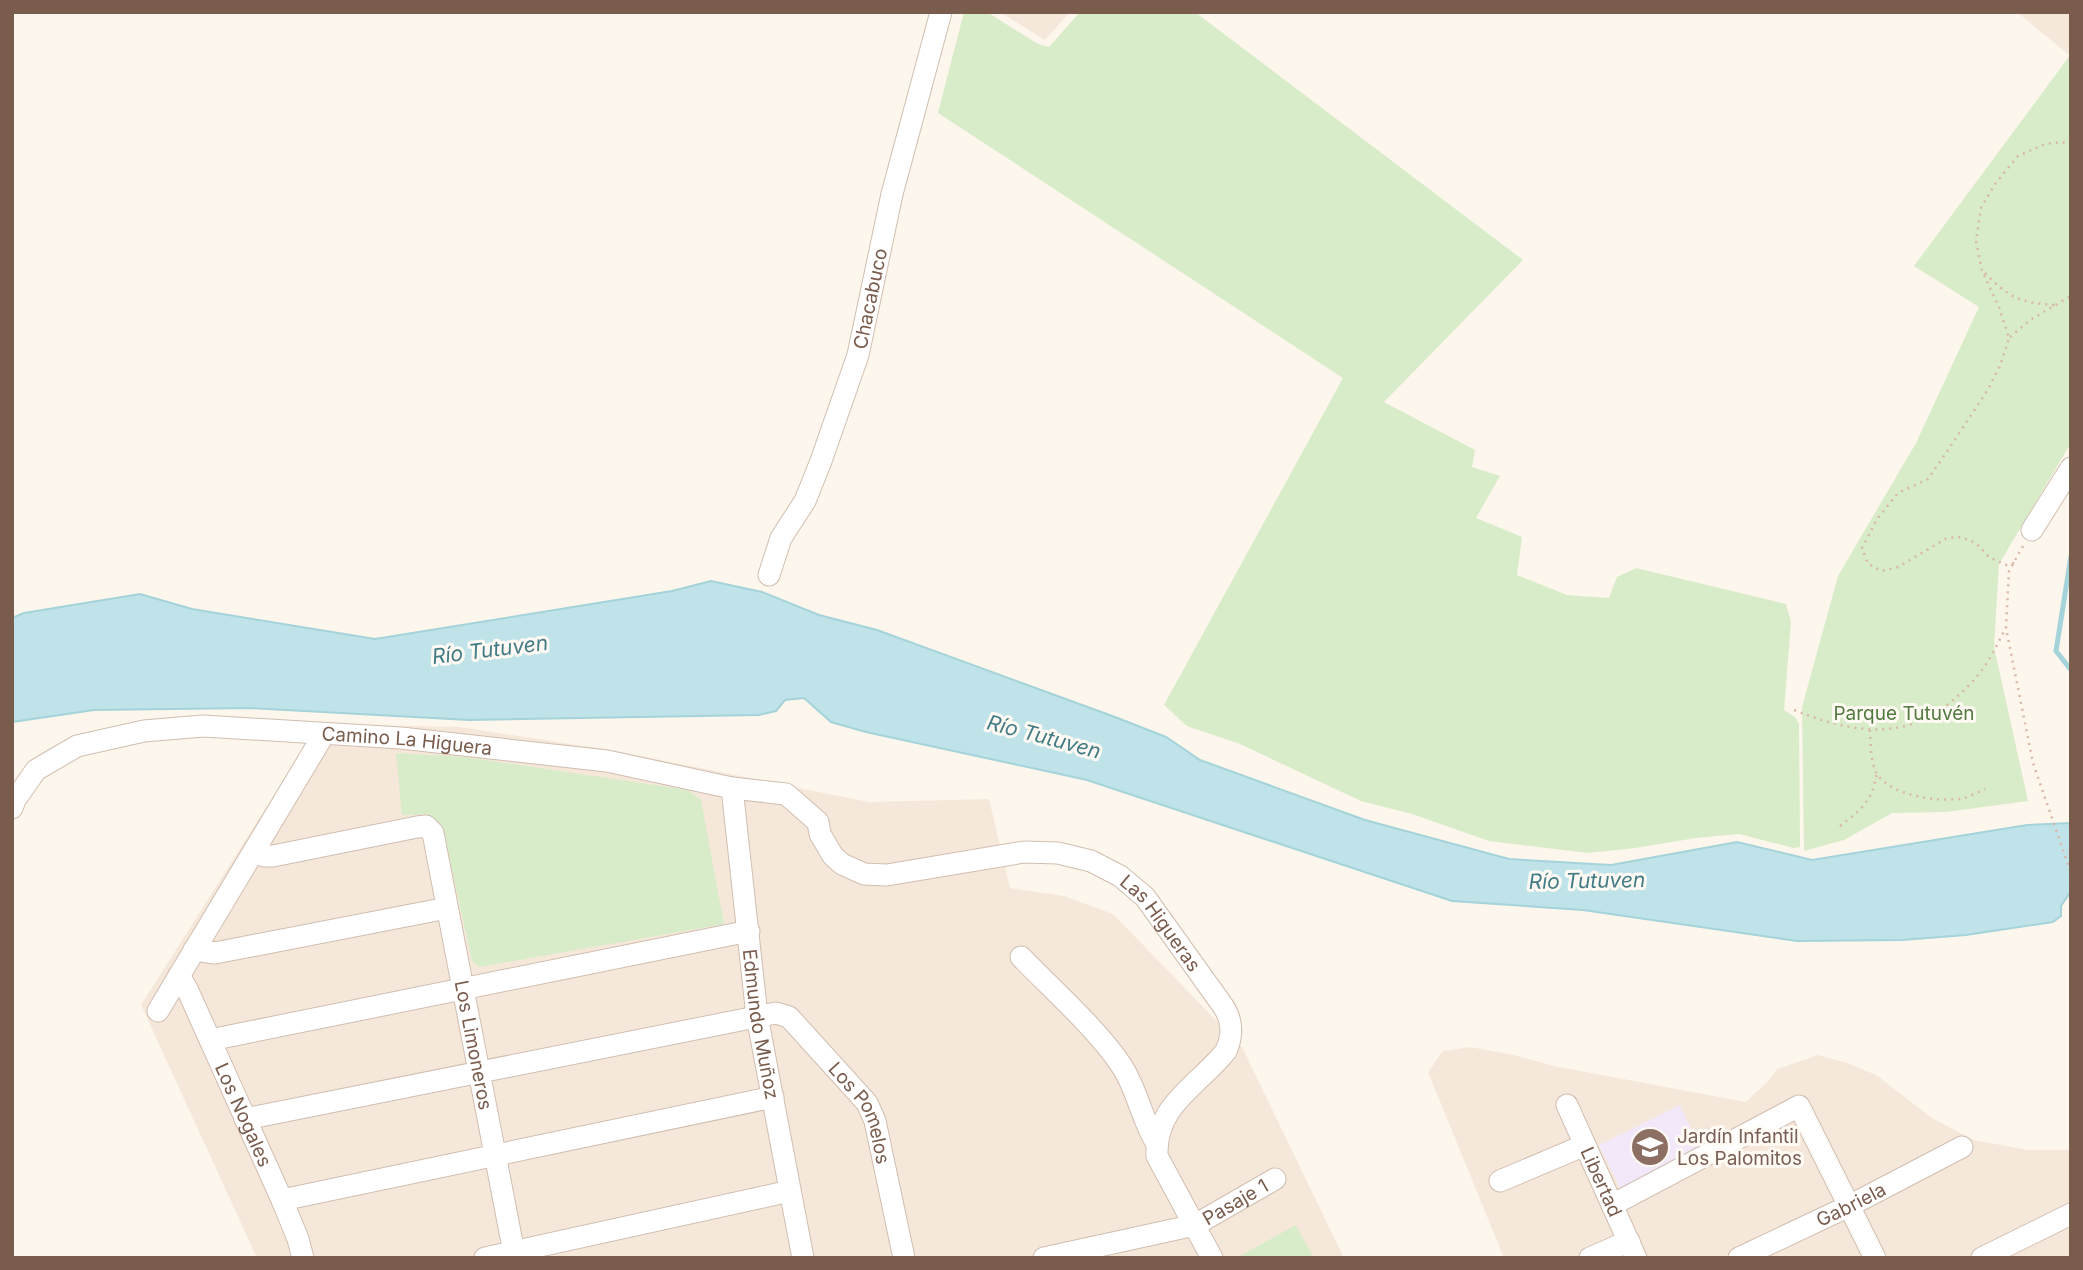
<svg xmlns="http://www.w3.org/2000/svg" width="2083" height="1270" font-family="Inter,sans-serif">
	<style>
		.residential { fill: #f5e8da }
		.education { fill: #f3e8fa }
		.green { fill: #d8ecc9 }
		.water { fill: #bfe3e8; stroke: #a5d3da; stroke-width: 2 }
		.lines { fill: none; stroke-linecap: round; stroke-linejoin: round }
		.stream { stroke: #a5d3da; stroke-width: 5 }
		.minor-casing { stroke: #d1beb0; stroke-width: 23 }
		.path { stroke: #d9b8a5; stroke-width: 2.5; stroke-dasharray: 2 5; stroke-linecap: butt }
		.minor { stroke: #fff; stroke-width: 21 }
		.labels { text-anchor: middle; stroke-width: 6; stroke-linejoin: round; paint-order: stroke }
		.street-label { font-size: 19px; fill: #7a5c4d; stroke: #fffaf3 }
		.park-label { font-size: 19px; fill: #537a41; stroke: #fffaf3 }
		.education-label { font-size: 19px; fill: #785e54; stroke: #fffaf3; text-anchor: start }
		.water-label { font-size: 21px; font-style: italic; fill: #437c86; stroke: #fffaf3 }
	</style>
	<rect width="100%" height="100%" fill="#fdf6ec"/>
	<g class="residential">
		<polygon points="1000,12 1070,12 1045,40"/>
		<polygon points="2017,12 2071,12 2070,55 2069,55"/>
		<polygon points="319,724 459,727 611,750 869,802 989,799 1010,888 1064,896 1113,914 1242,1047 1344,1258 257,1258 141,1005"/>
		<polygon points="1470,1047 1514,1055 1554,1066 1746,1102 1769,1080 1777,1069 1818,1055 1847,1063 1876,1075 1932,1118 1974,1140 2028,1150 2071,1150 2071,1258 1504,1258 1428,1072 1443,1051"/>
	</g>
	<polygon class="education" points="1680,1105 1701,1150 1620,1188 1599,1145"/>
	<g class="green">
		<polygon points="964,12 987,12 1038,44 1049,47 1080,12 1195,12 1523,260 1384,402 1475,450 1472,467 1500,476 1476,518 1522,537 1517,575 1567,595 1609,598 1617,577 1636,568 1786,604 1791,622 1784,710 1796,718 1799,724 1800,847 1794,848 1739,834 1696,838 1635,848 1588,853 1489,841 1412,814 1361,801 1240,744 1187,726 1164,705 1343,378 938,113"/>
		<polygon points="2071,54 2071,443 1999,564 1994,647 2028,801 1946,812 1892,813 1844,840 1804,851 1802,707 1838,576 1916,443 1979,307 1914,266"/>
		<polygon points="396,753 465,757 688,790 701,800 724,924 479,967 472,961 443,829 428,814 402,815"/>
		<polygon points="1296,1225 1314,1258 1236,1258"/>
	</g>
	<polygon class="water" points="711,581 762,592 819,615 877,630 1115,717 1166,737 1200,760 1365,820 1509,859 1611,865 1737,842 1812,860 2027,825 2071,823 2071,891 2061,906 2061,916 2053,922 1966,935 1902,940 1797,941 1583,910 1452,901 1087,780 866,732 831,722 804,698 785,700 776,711 759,715 469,720 250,708 94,710 12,722 12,618 24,613 140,594 192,609 375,639 672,591"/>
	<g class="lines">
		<polyline class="stream" points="2071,556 2056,651 2071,670"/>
		<defs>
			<g id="minor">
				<polyline points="2032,530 2071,468"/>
				<path id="s1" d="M769 575 781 538 805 501 821 461 858 355 892 194 941 12"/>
				<path id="s2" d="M732 788 757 1016 803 1258"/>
				<path id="s3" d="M12 808 15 800 36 770 77 746 144 731 203 726 401 738 607 761 732 788 786 794 818 822 820 834 833 856 842 864 864 874 887 875 1024 852 1058 853 1091 861 1120 876 1145 897 1223 1006C1233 1021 1233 1035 1226 1051 1197 1087 1155 1105 1157 1156L1212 1258"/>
				<path id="s4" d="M254 851 264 856H273L417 827 426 826 433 833 515 1258"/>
				<polyline points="194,950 215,953 447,908"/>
				<path d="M1021 957C1053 990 1097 1029 1121 1065 1138 1090 1141 1119 1157 1144"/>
				<path id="s5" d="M179 975 188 991 282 1200 298 1239 303 1258"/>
				<polyline points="158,1011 324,734"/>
				<polyline points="210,1040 749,931"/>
				<path id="s6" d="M1567 1105 1636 1258"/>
				<path id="s7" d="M245 1119 776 1013 789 1017 867 1103 875 1121 904 1258"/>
				<polyline points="1500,1181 1585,1145"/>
				<polyline points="282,1200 773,1097"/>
				<polyline points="1612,1205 1799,1106 1875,1258"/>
				<polyline points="485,1258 790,1191"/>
				<path id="s8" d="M1044 1258 1195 1225 1275 1179"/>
				<polyline points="1590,1258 1629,1241"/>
				<path id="s9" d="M1739 1258 1849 1206 1962 1147"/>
				<polyline points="1982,1258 2071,1214"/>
			</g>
		</defs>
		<use href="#minor" class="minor-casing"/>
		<g class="path">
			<path d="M1985 273C2009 298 2021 303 2055 305"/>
			<polyline points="2010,337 2030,320 2071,296"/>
			<polyline points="2023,546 2009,571 2006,628 2033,763 2071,873"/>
			<polyline points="2014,563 2006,565 1989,557 1976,543 1961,537 1947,538 1898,567 1882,571 1868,564 1862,548 1877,519 1898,493 1928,479 1944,456 1987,391 2000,366 2009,338 1999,307 1982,271 1976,241 1981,208 1995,184 2018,156 2045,144 2062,142 2071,144"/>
			<path d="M1794 710C1872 741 1926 740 1982 670 1991 658 1998 642 2006 628"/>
			<path d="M1870 730C1871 744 1870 762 1877 774 1891 796 1940 803 1964 798 1971 796 1978 792 1985 789"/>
			<path d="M1840 826C1862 809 1872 801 1877 773"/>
		</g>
		<use href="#minor" class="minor"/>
	</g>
	<defs>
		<symbol id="school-disc" viewBox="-11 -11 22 22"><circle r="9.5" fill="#8d6e63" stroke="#fffaf3"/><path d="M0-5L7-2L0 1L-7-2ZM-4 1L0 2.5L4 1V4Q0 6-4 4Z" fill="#fff"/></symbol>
	</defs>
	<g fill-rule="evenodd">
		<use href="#school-disc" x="1628" y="1125" width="44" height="44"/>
	</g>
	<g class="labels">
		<g class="street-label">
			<text dy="7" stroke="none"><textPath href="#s1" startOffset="296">Chacabuco</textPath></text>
			<text dy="7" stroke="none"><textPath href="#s3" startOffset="425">Camino La Higuera</textPath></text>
			<text dy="7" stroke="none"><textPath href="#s3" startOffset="1250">Las Higueras</textPath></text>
			<text dy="7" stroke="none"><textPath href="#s2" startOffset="238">Edmundo Muñoz</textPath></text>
			<text dy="7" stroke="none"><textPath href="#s4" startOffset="402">Los Limoneros</textPath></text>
			<text dy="7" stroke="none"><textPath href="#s5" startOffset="154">Los Nogales</textPath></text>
			<text dy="7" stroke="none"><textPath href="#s7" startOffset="677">Los Pomelos</textPath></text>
			<text dy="7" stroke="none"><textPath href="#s6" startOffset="84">Libertad</textPath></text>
			<text dy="7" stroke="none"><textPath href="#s8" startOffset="201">Pasaje 1</textPath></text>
			<text dy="7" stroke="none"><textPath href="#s9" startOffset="124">Gabriela</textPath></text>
		</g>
		<g class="park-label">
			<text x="1904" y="720">Parque Tutuvén</text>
		</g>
		<g class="education-label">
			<text x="1677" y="1143">Jardín Infantil<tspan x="1677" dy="22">Los Palomitos</tspan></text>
		</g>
		<g class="water-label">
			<text transform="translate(490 650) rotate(-7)" y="7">Río Tutuven</text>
			<text transform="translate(1044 737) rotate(15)" y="7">Río Tutuven</text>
			<text transform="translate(1587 881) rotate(-1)" y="7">Río Tutuven</text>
		</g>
	</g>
	<rect width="2083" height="1270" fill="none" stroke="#7a5c4d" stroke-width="28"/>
</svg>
